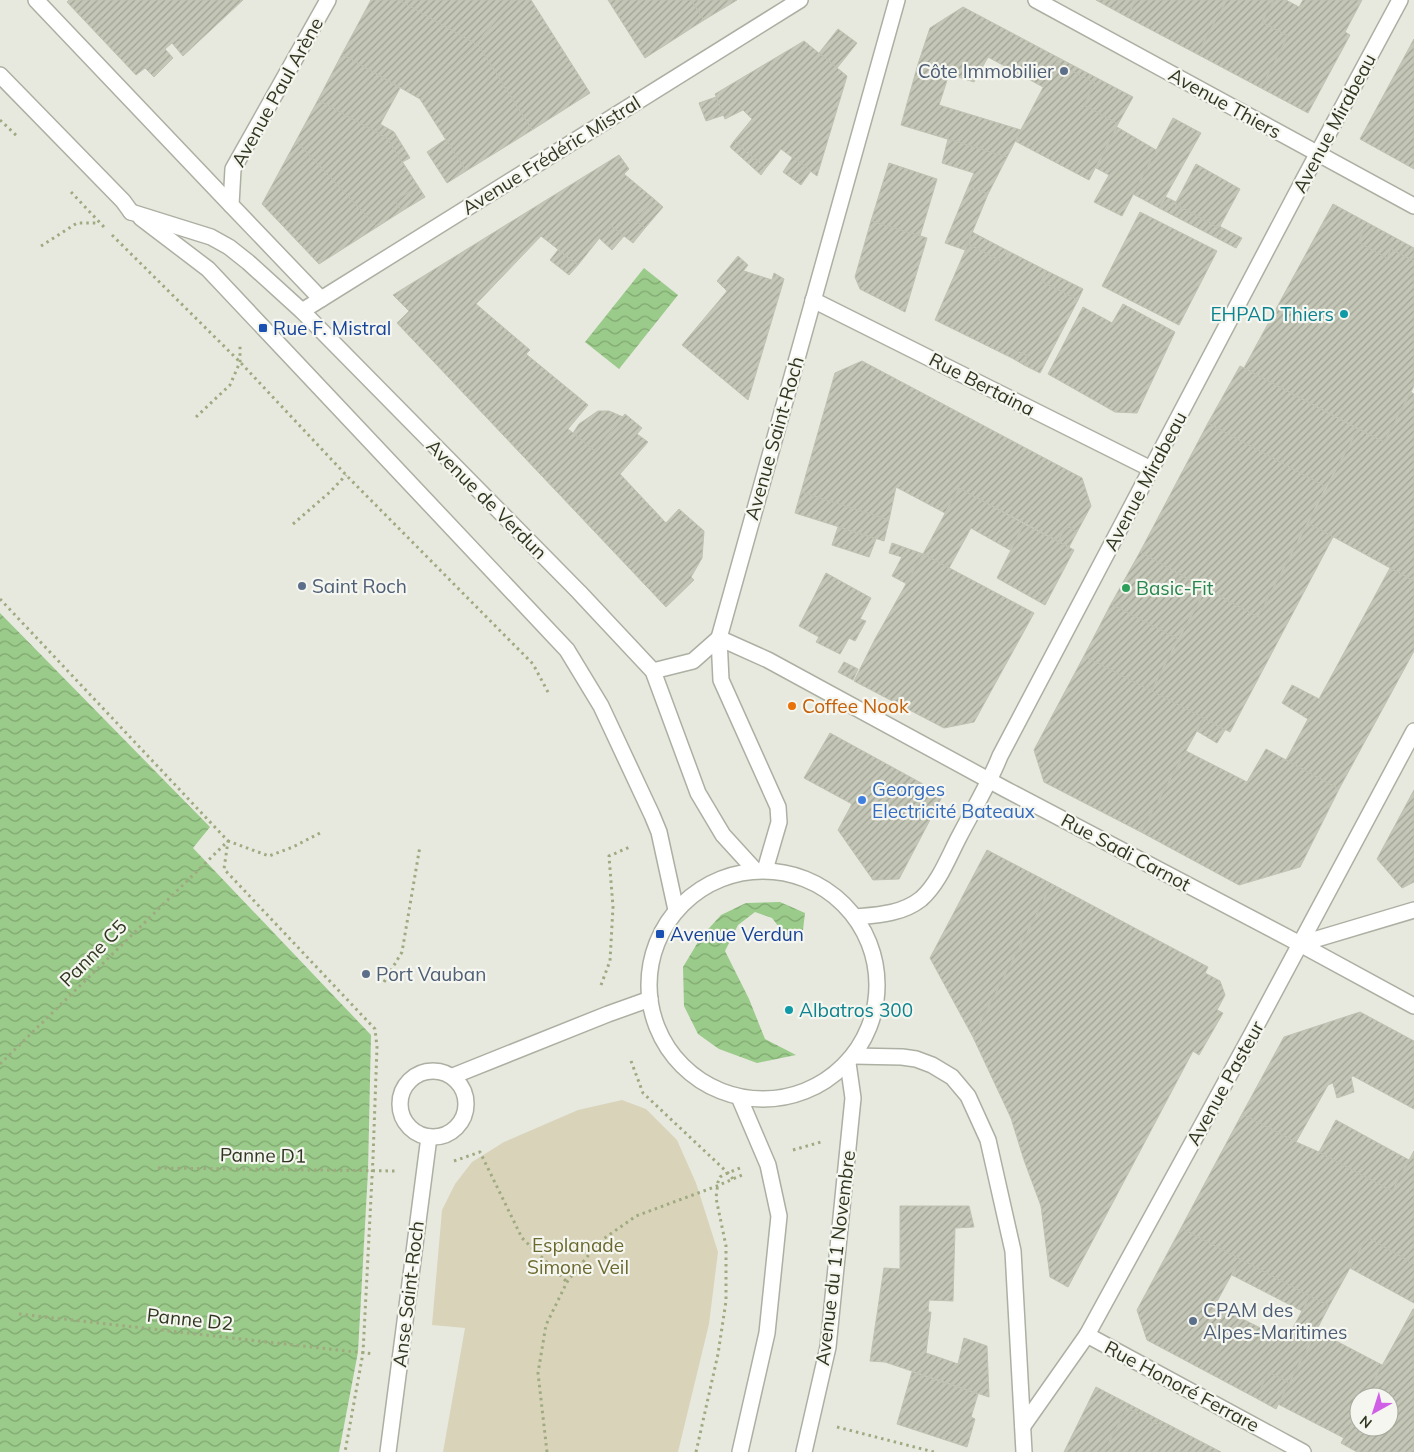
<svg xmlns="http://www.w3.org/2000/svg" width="1414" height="1452" font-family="Mulish,sans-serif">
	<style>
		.park { fill: #d9d4b9 }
		.water { fill: url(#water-waves) }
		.building { fill: url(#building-hatch); stroke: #bfc2b2 }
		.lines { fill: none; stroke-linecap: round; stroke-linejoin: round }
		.service-casing { stroke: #acb0a2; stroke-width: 18 }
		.pedestrian-casing { stroke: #acb0a2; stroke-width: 18 }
		.minor-casing { stroke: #acb0a2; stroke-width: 18 }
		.tertiary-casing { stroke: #acb0a2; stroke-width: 18 }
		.path { stroke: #9faa81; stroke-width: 3; stroke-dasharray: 2.5 4; stroke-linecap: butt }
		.service { stroke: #fff; stroke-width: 15 }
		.pedestrian { stroke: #fff; stroke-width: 15 }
		.minor { stroke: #fff; stroke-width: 15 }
		.tertiary { stroke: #fff; stroke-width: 15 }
		.service-dot { fill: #5c6f8a; stroke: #f5f6ef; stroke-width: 2 }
		.culture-dot { fill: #0f9aa8; stroke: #f5f6ef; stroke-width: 2 }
		.transit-dot { fill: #1a4fb4; stroke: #f5f6ef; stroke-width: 2 }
		.leisure-dot { fill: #2e9e5b; stroke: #f5f6ef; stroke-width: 2 }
		.food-dot { fill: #e8710a; stroke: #f5f6ef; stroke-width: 2 }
		.shop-dot { fill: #3f7fe0; stroke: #f5f6ef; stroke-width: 2 }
		.labels { text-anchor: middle; stroke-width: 4.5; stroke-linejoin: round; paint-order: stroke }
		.service-label { font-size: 19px; fill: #4e5e75; stroke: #f5f6ef; text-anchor: start }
		.street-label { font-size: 19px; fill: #303721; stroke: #f5f6ef }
		.culture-label { font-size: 19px; fill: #0d838f; stroke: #f5f6ef; text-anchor: end }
		.transit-label { font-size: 19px; fill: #164399; stroke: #f5f6ef; text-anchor: start }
		.leisure-label { font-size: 19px; fill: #27864d; stroke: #f5f6ef; text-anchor: start }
		.food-label { font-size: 19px; fill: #c56008; stroke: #f5f6ef; text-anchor: start }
		.shop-label { font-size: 19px; fill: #366cbe; stroke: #f5f6ef; text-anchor: start }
		.park-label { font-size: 19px; fill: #6b692f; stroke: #f5f6ef }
	</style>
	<defs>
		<pattern id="water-waves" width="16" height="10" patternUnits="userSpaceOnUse" patternTransform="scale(1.25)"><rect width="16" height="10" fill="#9bcb8a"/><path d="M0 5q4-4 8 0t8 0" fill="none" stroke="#7fa670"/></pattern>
		<pattern id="building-hatch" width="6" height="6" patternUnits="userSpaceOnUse" patternTransform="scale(1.25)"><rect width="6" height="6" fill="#c4c6b7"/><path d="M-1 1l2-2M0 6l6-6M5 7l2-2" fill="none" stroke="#a0a294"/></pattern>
	</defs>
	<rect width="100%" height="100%" fill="#e7e9df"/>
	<polygon class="park" points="622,1100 646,1109 677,1140 696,1183 718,1252 709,1324 678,1452 443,1452 465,1328 432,1325 442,1210 455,1184 472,1162 504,1142 578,1110"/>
	<g class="water">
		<polygon points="644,268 678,295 619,369 585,342"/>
		<polygon points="0,613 210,827 193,848 371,1035 368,1171 358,1352 339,1452 0,1452"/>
		<polygon points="780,902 805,913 803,930 792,941 780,939 782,931 772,918 755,912 738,925 725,951 749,999 765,1039 796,1055 757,1063 719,1049 698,1034 684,1006 683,967 701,937 721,915 746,903"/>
	</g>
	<g class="building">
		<polygon points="69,0 137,0 139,1 140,0 243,0 183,56 172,43 165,49 173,58 154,77 145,68 136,75 67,2"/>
		<polygon points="371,0 399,0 476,44 420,99 342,54"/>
		<polygon points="399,0 513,0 476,44"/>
		<polygon points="513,0 531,0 590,93 532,130 477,43"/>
		<polygon points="608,0 691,0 704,20 645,58"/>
		<polygon points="691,0 737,0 704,20"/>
		<polygon points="1096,0 1136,0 1127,17"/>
		<polygon points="1136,0 1227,0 1197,54 1127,17"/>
		<polygon points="1227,0 1274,0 1262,22 1288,36 1261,88 1197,54"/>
		<polygon points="1274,0 1286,0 1299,7 1303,0 1362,0 1345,32 1350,35 1308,113 1261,88 1288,36 1262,22"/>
		<polygon points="963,7 1059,58 1043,87 988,57 974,82 918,64 930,28"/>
		<polygon points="838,29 857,43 837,68 819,53"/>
		<polygon points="1414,39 1414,169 1360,139"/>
		<polygon points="804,41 847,76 817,176 781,149 766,168 734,141 752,119 743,110 725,119 715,94"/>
		<polygon points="477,43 532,130 466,171 420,99"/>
		<polygon points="342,54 400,88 376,132 318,100"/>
		<polygon points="1059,58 1133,97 1118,124 1084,105 1095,83 1056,63"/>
		<polygon points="1056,63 1095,83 1084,105 1118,124 1089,180 1015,141"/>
		<polygon points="918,64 949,74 939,105 1021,130 1007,157 901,125"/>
		<polygon points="716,97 724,115 706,121 699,103"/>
		<polygon points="318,100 387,138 418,186 395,201 402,211 377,227 296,141"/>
		<polygon points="1173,118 1201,133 1159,208 1133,194"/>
		<polygon points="380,124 394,132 410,158 402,162 387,138 376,132"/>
		<polygon points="1117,127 1156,150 1122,216 1094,202 1109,175 1096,168"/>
		<polygon points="446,139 466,171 447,183 427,152"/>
		<polygon points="948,139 1007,157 988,194 968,187 974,173 942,163"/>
		<polygon points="296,141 377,227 319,264 262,204"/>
		<polygon points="734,141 766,168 761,175 730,147"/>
		<polygon points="619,155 629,169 624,174 654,199 624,236 610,225 578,265 541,236 476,304 530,350 526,354 588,405 568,429 595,451 625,414 642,428 637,434 648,442 620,474 666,523 679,509 704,531 702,558 691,577 694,580 666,607 397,323 409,311 393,295"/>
		<polygon points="793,157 811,171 801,185 783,172"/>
		<polygon points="889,163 937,179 920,236 871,221"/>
		<polygon points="1196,164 1240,189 1219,228 1175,204"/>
		<polygon points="418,186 425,197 402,211 395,201"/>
		<polygon points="968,187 988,194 965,250 945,243"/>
		<polygon points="1166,197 1176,202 1175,204 1219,228 1219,226 1242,238 1236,248 1159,208"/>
		<polygon points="654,199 663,207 645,228 636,221"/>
		<polygon points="1333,204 1368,223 1358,242 1387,258 1391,249 1414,261 1414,386 1384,442 1244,368"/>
		<polygon points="1140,212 1217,251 1179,325 1102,286"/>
		<polygon points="636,221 645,228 633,243 624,236"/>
		<polygon points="871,221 927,238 905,312 860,289 855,277"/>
		<polygon points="1368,223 1414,248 1414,261 1391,249 1387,258 1358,242"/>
		<polygon points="610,225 624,236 612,250 599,238"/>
		<polygon points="972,232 1008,251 1003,262 968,244"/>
		<polygon points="968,244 1003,262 1008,251 1047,271 1041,281 1078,300 1040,373 1024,365 1028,356 1016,351 1012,358 935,320"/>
		<polygon points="558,250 578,265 569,275 550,260"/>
		<polygon points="738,256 748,265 727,291 717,281"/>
		<polygon points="744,271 772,280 774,273 784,279 748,400 682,345"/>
		<polygon points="1047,271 1083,289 1078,300 1041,281"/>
		<polygon points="1123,304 1175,332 1137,413 1115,412 1048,374 1083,307 1112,323"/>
		<polygon points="1016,351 1028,356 1024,365 1012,358"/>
		<polygon points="862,361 1082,478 1091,506 1077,532 1067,526 1058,541 959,488 945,513 896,487 889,520 801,492 835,373"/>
		<polygon points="1240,366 1358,429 1326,487 1208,423"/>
		<polygon points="1411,392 1414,394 1414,581 1308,523 1358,429 1384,442"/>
		<polygon points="598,411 609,411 623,417 595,451 573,433 579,424"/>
		<polygon points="1208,423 1326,487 1258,617 1140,552"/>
		<polygon points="959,488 1024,524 1010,550 971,528 949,568 923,554"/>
		<polygon points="801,492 889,520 884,541 795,513"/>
		<polygon points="1308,523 1333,537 1230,732 1151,691 1206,589 1258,617"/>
		<polygon points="1024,524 1074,550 1045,605 997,578"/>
		<polygon points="1067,526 1077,532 1069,547 1058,541"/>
		<polygon points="838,527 876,539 869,557 832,545"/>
		<polygon points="892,543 923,554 907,584 892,576 902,557 889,553"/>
		<polygon points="1140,552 1206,589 1178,639 1111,604"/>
		<polygon points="923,554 1034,613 974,722 944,728 854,681 875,639"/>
		<polygon points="1390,568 1414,581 1414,651 1339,789 1286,760 1308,719 1282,703 1292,685 1319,699"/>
		<polygon points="826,573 871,598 860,619 866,621 855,641 849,638 840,654 816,642 819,637 799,626"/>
		<polygon points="1111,604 1178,639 1151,691 1084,656"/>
		<polygon points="1084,656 1204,718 1141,832 1044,782 1034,750"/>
		<polygon points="844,662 858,669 853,680 838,672"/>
		<polygon points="1204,718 1225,730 1217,743 1197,731"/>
		<polygon points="830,733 943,795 899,879 873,880 838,830 852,804 804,778"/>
		<polygon points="1266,749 1339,789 1300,867 1239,885 1141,832 1186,751 1247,782"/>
		<polygon points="1414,790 1414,882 1402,888 1377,859"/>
		<polygon points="987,850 1052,884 973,1037 930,958"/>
		<polygon points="1052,884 1208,967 1205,973 1220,981 1225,995 1217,1010 1223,1013 1199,1055 1193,1051 1068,1287 1050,1277 1041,1206 1024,1160 1011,1118 973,1037"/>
		<polygon points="1360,1012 1414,1041 1414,1109 1353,1076 1351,1077 1354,1092 1337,1098 1333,1083 1328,1085 1296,1142 1242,1114 1284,1037"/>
		<polygon points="1242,1114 1296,1142 1319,1152 1392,1191 1414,1151 1414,1264 1367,1237 1329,1306 1181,1228"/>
		<polygon points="1336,1120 1409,1160 1392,1191 1319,1152"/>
		<polygon points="900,1206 969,1206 974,1227 955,1228 953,1301 929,1300 928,1312 931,1312 926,1353 958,1364 964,1338 987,1346 989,1397 885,1362 870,1361 884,1268 900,1269"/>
		<polygon points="1181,1228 1240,1259 1215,1305 1286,1341 1310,1296 1329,1306 1289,1383 1269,1372 1256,1398 1147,1340 1137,1310"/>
		<polygon points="1367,1237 1414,1264 1414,1303 1350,1268"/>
		<polygon points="1240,1259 1310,1296 1302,1311 1232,1275"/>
		<polygon points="1413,1309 1414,1309 1414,1452 1357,1452 1341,1443 1359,1409 1359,1427 1389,1427 1389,1397 1365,1397"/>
		<polygon points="1317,1331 1382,1365 1365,1397 1359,1397 1359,1409 1344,1438 1278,1404"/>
		<polygon points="912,1372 978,1394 971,1417 975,1419 967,1447 897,1424"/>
		<polygon points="1269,1372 1289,1383 1276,1409 1256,1398"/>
		<polygon points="1096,1387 1173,1427 1170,1431 1127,1408 1104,1452 1064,1452"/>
		<polygon points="1127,1408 1170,1431 1173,1427 1221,1452 1104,1452"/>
	</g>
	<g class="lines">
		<defs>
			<g id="service">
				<circle cx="433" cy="1104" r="33"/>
				<polyline points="453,1076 608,1014 650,999"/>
				<polyline points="388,1452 429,1137"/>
			</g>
			<polyline id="pedestrian" points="321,299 231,205 233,169 328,0"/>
			<g id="minor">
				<polyline points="36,0 231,205"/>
				<polyline points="1036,0 1414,206"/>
				<polyline points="0,75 123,201 131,212"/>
				<polyline points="813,300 1151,469"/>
				<polyline points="302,311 800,0"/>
				<polyline points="719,638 768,660 1005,789 1300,944 1414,1006"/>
				<polyline points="653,671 693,661 719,638"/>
				<polyline points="765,870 779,822 778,807 721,680 719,638 897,0"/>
				<path d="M856 917C878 915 902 914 921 899 939 883 948 858 959 837 973 810 989 784 1000 756L1305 177 1400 0"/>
				<polyline points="1300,944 1414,910"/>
				<polyline points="1087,1335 1303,1452"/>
				<polyline points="1023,1426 1087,1335 1254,1030 1414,731"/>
			</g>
			<g id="tertiary">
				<polyline points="131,212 211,237 229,247 248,262 302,311 579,592 653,671 698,793 723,835 755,870"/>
				<polyline points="141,218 208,269 567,650 601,706 652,815 659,832 676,910"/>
				<circle cx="763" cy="985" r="114"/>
				<polyline points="853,1056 902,1057 916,1059 932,1065 952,1077 968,1096 988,1140 1013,1251 1024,1452"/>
				<polyline points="739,1097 768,1165 779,1216 767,1333 740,1452"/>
				<polyline points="804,1452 828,1347 853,1098 848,1063"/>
			</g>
		</defs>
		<use href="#service" class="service-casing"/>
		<use href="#pedestrian" class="pedestrian-casing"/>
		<use href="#minor" class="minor-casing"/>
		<use href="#tertiary" class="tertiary-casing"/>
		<g class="path">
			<polyline points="0,120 18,137"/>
			<polyline points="71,192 104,227"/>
			<polyline points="112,235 240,362 346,475 533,664 549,694"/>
			<polyline points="41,246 77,223 99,223"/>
			<polyline points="196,417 230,385 240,362 240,344"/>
			<polyline points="293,524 330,492 346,475"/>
			<polyline points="0,599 228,841 224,869 375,1029 377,1047 373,1158 363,1353 345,1452"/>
			<polyline points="384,982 402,952 420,846"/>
			<polyline points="601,985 610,961 613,907 609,856 632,846"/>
			<polyline points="631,1061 643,1093 728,1173 733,1179"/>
			<polyline points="0,1064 228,841 269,856 293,847 320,833"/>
			<polyline points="793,1150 821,1142"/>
			<polyline points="454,1161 480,1152 522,1238 567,1282"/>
			<polyline points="158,1168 397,1171"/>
			<polyline points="19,1314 374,1354"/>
			<polyline points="837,1427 934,1452"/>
			<polyline points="547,1452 538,1373 546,1325 567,1282 599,1242 636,1216 717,1186 742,1175"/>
			<polyline points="696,1452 718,1354 726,1301 726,1246 716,1198 718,1182 720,1177 723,1175 740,1168"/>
		</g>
		<use href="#service" class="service"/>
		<use href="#pedestrian" class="pedestrian"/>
		<use href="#minor" class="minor"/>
		<use href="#tertiary" class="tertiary"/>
	</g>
	<g class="service-dot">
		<circle cx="1064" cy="71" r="5"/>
		<circle cx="302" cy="586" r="5"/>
		<circle cx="366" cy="974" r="5"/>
		<circle cx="1193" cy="1321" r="5"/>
	</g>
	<g class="culture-dot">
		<circle cx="1344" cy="314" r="5"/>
		<circle cx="789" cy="1010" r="5"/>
	</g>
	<g class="transit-dot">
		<rect x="258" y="323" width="10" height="10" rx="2.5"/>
		<rect x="655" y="929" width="10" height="10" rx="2.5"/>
	</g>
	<circle class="leisure-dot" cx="1126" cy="588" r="5"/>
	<circle class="food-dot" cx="792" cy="706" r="5"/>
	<circle class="shop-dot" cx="862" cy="800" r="5"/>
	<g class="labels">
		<g class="service-label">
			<text x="1054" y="78" text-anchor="end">Côte Immobilier</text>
			<text x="312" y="593">Saint Roch</text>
			<text x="376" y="981">Port Vauban</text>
			<text x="1203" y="1317">CPAM des<tspan x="1203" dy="22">Alpes-Maritimes</tspan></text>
		</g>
		<g class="street-label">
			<text transform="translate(277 92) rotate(-61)" y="7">Avenue Paul Arène</text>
			<text transform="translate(1225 103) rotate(29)" y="7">Avenue Thiers</text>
			<text transform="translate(1334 123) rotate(-62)" y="7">Avenue Mirabeau</text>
			<text transform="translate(551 155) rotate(-32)" y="7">Avenue Frédéric Mistral</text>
			<text transform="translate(982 384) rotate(27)" y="7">Rue Bertaina</text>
			<text transform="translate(774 438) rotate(-74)" y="7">Avenue Saint-Roch</text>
			<text transform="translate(1145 481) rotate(-62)" y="7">Avenue Mirabeau</text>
			<text transform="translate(487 499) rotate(45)" y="7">Avenue de Verdun</text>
			<text transform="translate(1126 852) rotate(28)" y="7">Rue Sadi Carnot</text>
			<text transform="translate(93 953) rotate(-45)" y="7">Panne C5</text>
			<text transform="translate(1225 1083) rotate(-61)" y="7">Avenue Pasteur</text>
			<text transform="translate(263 1155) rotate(1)" y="7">Panne D1</text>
			<text transform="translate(835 1258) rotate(-83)" y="7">Avenue du 11 Novembre</text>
			<text transform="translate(408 1294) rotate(-83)" y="7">Anse Saint-Roch</text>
			<text transform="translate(190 1319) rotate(6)" y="7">Panne D2</text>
			<text transform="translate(1182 1386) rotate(28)" y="7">Rue Honoré Ferrare</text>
		</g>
		<g class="culture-label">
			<text x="1334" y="321">EHPAD Thiers</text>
			<text x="799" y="1017" text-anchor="start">Albatros 300</text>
		</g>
		<g class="transit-label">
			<text x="273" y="335">Rue F. Mistral</text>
			<text x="670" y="941">Avenue Verdun</text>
		</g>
		<g class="leisure-label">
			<text x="1136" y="595">Basic-Fit</text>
		</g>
		<g class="food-label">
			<text x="802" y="713">Coffee Nook</text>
		</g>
		<g class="shop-label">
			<text x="872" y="796">Georges<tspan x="872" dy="22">Electricité Bateaux</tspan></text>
		</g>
		<g class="park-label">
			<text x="578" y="1252">Esplanade<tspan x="578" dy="22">Simone Veil</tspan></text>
		</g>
	</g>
	<g transform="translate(1374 1412) rotate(219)"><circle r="24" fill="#f5f6ef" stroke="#a6aa9d"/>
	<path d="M0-4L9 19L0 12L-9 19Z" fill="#d05ee7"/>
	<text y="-8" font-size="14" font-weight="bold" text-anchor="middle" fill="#303721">N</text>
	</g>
</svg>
